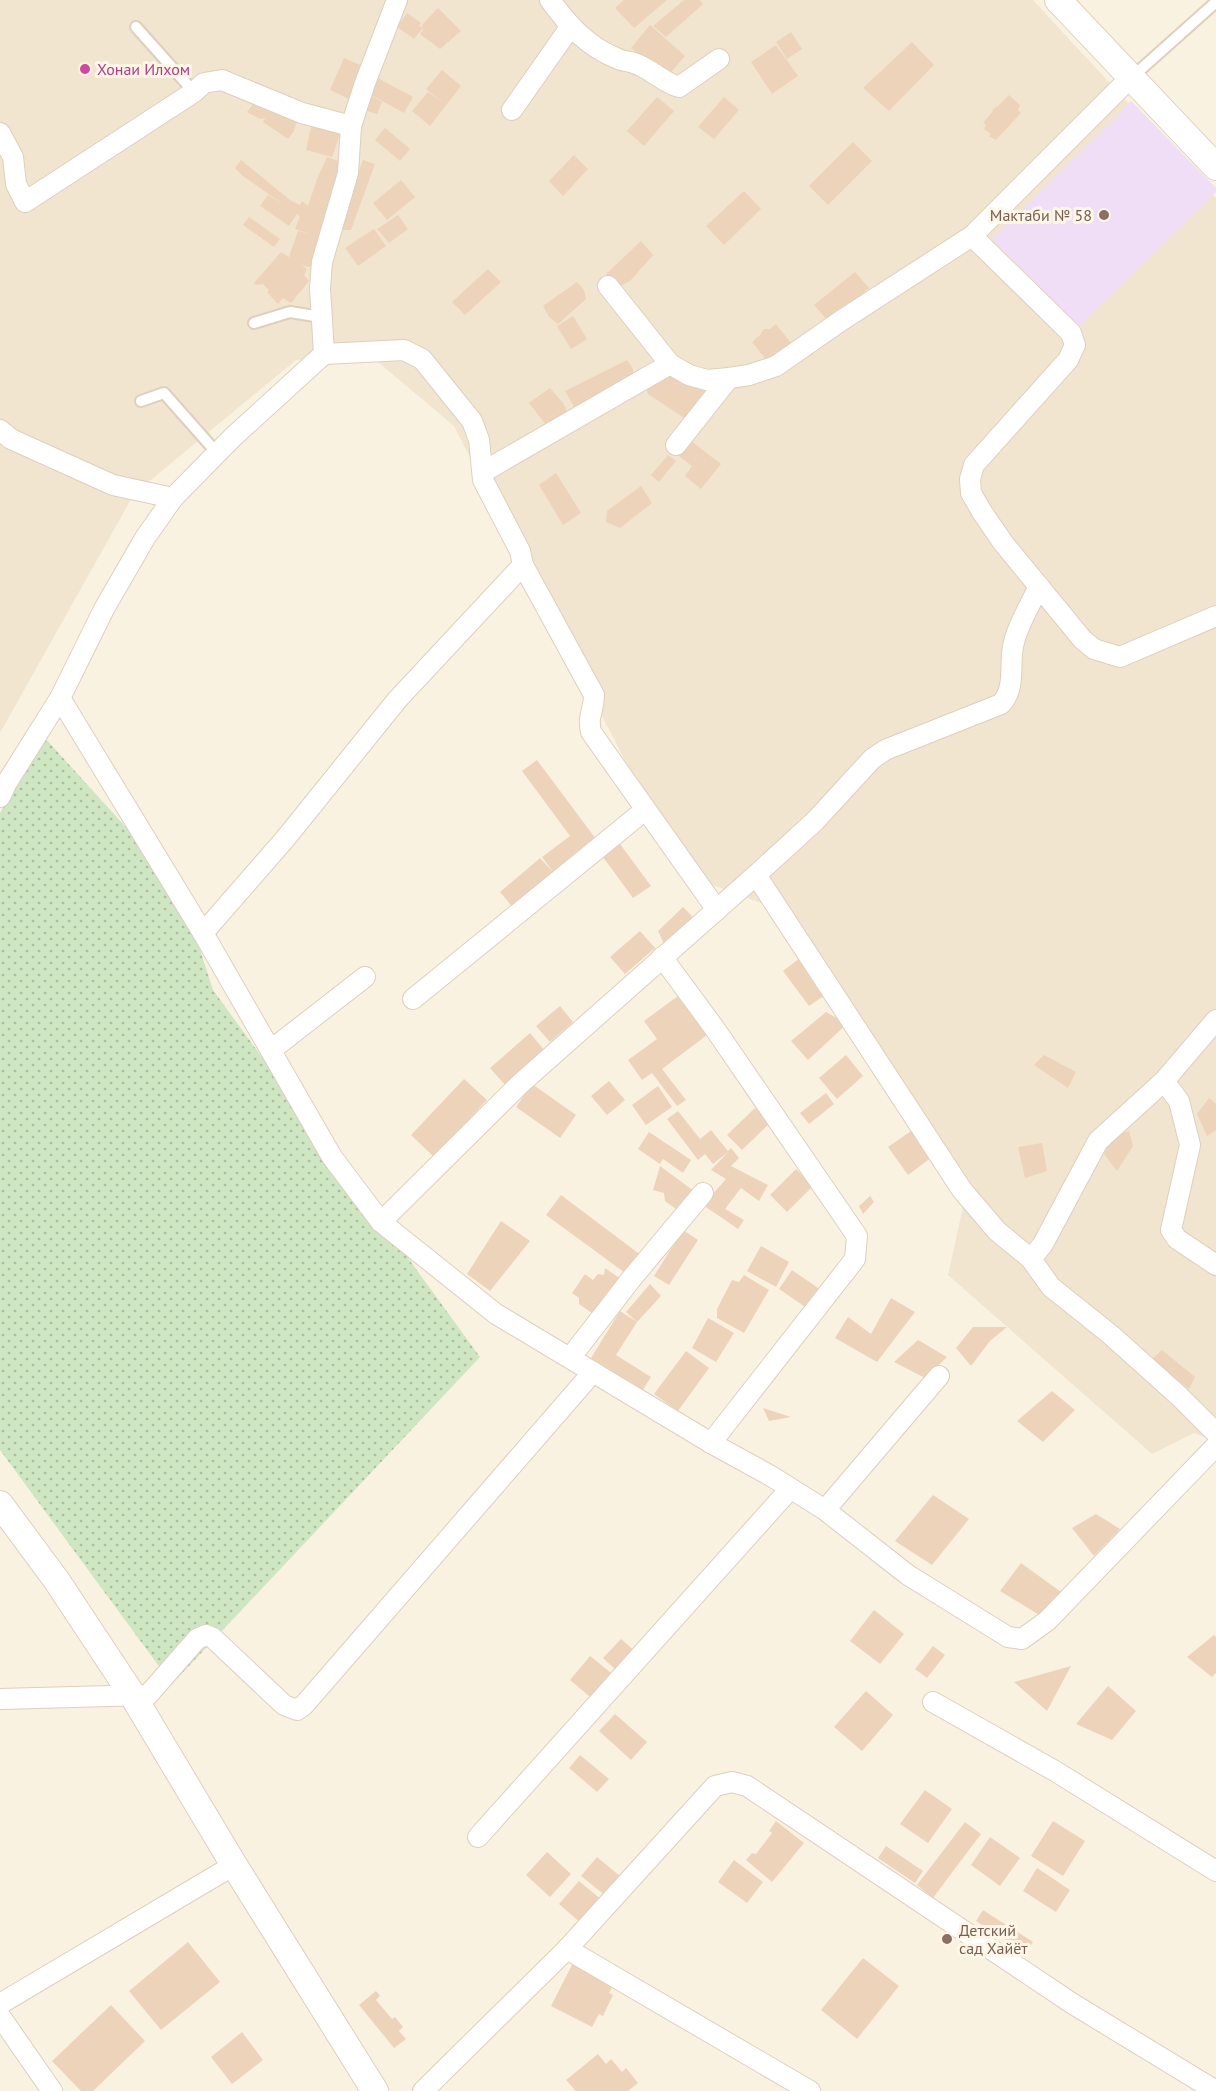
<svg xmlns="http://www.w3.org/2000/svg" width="1216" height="2091" font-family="'PT Sans',sans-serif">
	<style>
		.residential { fill: #f1e5d0 }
		.education { fill: #efdef6 }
		.grass { fill: url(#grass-dots) }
		.building { fill: #eed3bb }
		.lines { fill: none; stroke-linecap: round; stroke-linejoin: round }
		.service-casing { stroke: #decfbe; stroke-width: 14 }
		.minor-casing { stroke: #decfbe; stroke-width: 22 }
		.tertiary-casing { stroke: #decfbe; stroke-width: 28 }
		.service { stroke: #fff; stroke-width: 10 }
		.minor { stroke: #fff; stroke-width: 20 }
		.tertiary { stroke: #fff; stroke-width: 26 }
		.hotel-dot { fill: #d1479c; stroke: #fef6e7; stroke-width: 2 }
		.education-dot { fill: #8d6e63; stroke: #fef6e7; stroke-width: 2 }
		.labels { text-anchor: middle; stroke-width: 6; stroke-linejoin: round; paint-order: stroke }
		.hotel-label { font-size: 16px; fill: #b23c85; stroke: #fef6e7; text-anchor: start }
		.education-label { font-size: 16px; fill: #785e54; stroke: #fef6e7; text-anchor: end }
	</style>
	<defs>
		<pattern id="grass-dots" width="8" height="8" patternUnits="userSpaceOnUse" patternTransform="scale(1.5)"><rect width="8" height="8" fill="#cee6c1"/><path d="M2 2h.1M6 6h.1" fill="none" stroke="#acbd9f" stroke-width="1.8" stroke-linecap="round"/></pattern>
	</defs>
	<rect width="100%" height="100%" fill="#faf2e1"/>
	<polygon class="residential" points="0,0 1033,0 1216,198 1216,1441 1194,1433 1152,1454 948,1275 963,1207 774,908 694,878 623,757 454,426 372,357 296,360 134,494 0,733"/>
	<polygon class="education" points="1131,101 1216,188 1216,192 1079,327 992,239"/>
	<polygon class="grass" points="44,737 143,846 192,925 213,990 480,1357 172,1684 0,1450 0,813"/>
	<g class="building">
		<polygon points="624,0 667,0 634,28 615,8"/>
		<polygon points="684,0 700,0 703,4 666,37 653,26"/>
		<polygon points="438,8 461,31 440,49 420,34 423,30 422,25"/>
		<polygon points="407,13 421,23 419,26 423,28 414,39 397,27"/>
		<polygon points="650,25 685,56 667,77 631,48"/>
		<polygon points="791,32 802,49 787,59 776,42"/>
		<polygon points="912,42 934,65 889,111 863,88"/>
		<polygon points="776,45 798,76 772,94 751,62"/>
		<polygon points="344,58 367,68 353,101 330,90"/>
		<polygon points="442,70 461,86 430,126 412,111 428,92 442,102 426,89"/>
		<polygon points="376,77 413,97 404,113 369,94"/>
		<polygon points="370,95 382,102 377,114 364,110"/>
		<polygon points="1009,95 1020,105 1018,110 1021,113 996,140 989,136 991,134 984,129 986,125 983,123 993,111 992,110 998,106"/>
		<polygon points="657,97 674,111 644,146 627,131"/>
		<polygon points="724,97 739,110 714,139 698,127"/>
		<polygon points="256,100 298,117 294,131 288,139 263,122 265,118 260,119 247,112"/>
		<polygon points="312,122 341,131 332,157 306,150"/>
		<polygon points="385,128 410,149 400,161 375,140"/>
		<polygon points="853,142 872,161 828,205 809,186"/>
		<polygon points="574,155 588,169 563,196 549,181"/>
		<polygon points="327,157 344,163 322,225 316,262 309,267 302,265 307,269 304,275 309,281 291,303 283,298 278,304 267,292 269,290 263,284 256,285 254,283 281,252 289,257 298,231 310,234 295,229 300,217 297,214 289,226 260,206 268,195 284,205 243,176 235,168 241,160 290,200 300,205 302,201 308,206 317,179"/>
		<polygon points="363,160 375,164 351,230 338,230"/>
		<polygon points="401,180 415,197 387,220 373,203"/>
		<polygon points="744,191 761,209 724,245 706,226"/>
		<polygon points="398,215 408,229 389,243 377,229"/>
		<polygon points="249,217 280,239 274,247 243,225"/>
		<polygon points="374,229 386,246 358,266 345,248"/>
		<polygon points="641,241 653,255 630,281 618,287 606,274"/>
		<polygon points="488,269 501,282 465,315 452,302"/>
		<polygon points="855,272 869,288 829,322 814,305"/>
		<polygon points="577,282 584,290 586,299 558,324 549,317 543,306"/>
		<polygon points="573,316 587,339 571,349 557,326"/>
		<polygon points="776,324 795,348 771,366 752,342 760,335 764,329 770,329"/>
		<polygon points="627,360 633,369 633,379 575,409 565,391"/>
		<polygon points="667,370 705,391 686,419 648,394 643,381"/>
		<polygon points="550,388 563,403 568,413 547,426 529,403"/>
		<polygon points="687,438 721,464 701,489 685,476 692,466 675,453"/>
		<polygon points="668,455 676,461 659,482 651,475"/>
		<polygon points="556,473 581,513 563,525 539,485"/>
		<polygon points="641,486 652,503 620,528 606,522 607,511"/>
		<polygon points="537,760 599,843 515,910 500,892 540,858 553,872 542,857 570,836 522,771"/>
		<polygon points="620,844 651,886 633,898 603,857"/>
		<polygon points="683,907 693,917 664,944 658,931"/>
		<polygon points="640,931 655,948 625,974 610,957"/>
		<polygon points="800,958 828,993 809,1006 783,971"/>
		<polygon points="686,990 715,1029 662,1069 686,1100 677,1106 652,1073 642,1080 628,1060 657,1039 644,1021"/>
		<polygon points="560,1006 573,1022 550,1042 536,1026"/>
		<polygon points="826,1012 847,1024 808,1060 791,1041"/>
		<polygon points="530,1033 545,1051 505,1085 490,1068"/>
		<polygon points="846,1055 863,1076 837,1099 819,1078"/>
		<polygon points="1044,1055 1076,1072 1068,1088 1034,1065"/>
		<polygon points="464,1079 487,1100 434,1157 411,1135"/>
		<polygon points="609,1081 625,1100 607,1115 591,1096"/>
		<polygon points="532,1084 576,1115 560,1138 516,1107"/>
		<polygon points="658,1086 672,1107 646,1125 632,1105"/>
		<polygon points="826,1093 834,1104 809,1124 800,1113"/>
		<polygon points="1209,1098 1216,1104 1216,1130 1207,1136 1197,1114"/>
		<polygon points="755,1108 770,1123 742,1150 727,1135"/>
		<polygon points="678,1111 700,1139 711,1130 728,1151 731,1148 739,1158 731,1166 768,1185 759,1201 741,1188 725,1209 744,1220 738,1229 703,1205 726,1179 711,1170 728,1152 713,1164 705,1154 698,1160 667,1119"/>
		<polygon points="914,1129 932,1157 908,1175 888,1147"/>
		<polygon points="1129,1131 1133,1146 1117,1171 1104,1154 1112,1137"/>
		<polygon points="649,1132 691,1160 683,1173 663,1159 660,1164 638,1149"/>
		<polygon points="1042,1143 1047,1171 1025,1178 1018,1147"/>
		<polygon points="660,1166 695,1192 680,1212 665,1201 664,1193 653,1190"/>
		<polygon points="796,1169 813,1186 787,1212 770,1195"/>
		<polygon points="561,1195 646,1259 632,1278 546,1215"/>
		<polygon points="870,1196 874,1202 863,1214 859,1206"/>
		<polygon points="501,1221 530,1241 490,1291 467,1274"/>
		<polygon points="683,1230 698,1240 669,1285 654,1276"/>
		<polygon points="761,1246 789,1262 776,1287 747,1271"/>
		<polygon points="605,1268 624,1281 599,1318 579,1304 579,1298 572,1293 585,1274 593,1280 598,1274 604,1275"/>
		<polygon points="792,1270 824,1292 811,1311 779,1289"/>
		<polygon points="744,1275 769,1290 744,1333 717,1318 717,1309 732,1280 739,1282"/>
		<polygon points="650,1284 661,1296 637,1322 626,1312"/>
		<polygon points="891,1298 915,1312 877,1362 835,1338 848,1317 871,1334"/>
		<polygon points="620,1311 637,1322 616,1355 651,1377 643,1390 591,1358"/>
		<polygon points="708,1318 734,1333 716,1362 692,1348"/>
		<polygon points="973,1327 1007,1327 990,1341 971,1366 956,1348"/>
		<polygon points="918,1340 947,1357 925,1378 894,1362"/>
		<polygon points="1162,1350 1195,1377 1189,1389 1152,1359"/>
		<polygon points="686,1351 709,1368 678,1411 654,1394"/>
		<polygon points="1052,1391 1075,1410 1043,1442 1017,1421"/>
		<polygon points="763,1408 791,1417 769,1421"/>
		<polygon points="933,1495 969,1519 932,1565 895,1541"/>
		<polygon points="1096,1514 1120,1529 1094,1556 1072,1528"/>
		<polygon points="1021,1563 1061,1592 1046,1619 1000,1591"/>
		<polygon points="874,1610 904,1634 880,1664 850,1641"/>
		<polygon points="1214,1635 1216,1637 1216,1673 1212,1677 1187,1657"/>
		<polygon points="621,1639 637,1653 619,1673 603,1658"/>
		<polygon points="933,1646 945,1655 927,1678 915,1669"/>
		<polygon points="590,1656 615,1676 595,1701 570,1680"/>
		<polygon points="1071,1666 1047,1711 1014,1682"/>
		<polygon points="1108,1686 1136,1711 1112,1740 1076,1724"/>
		<polygon points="866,1691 893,1715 862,1751 834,1727"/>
		<polygon points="615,1714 647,1742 631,1760 599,1731"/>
		<polygon points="580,1755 609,1779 597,1792 569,1768"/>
		<polygon points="925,1790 952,1809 928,1843 900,1824"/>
		<polygon points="776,1821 804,1843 772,1882 746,1860 752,1853 756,1854 772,1833 769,1831"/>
		<polygon points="1053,1821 1085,1841 1063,1876 1031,1856"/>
		<polygon points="965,1822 981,1834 933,1898 917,1885"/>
		<polygon points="990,1837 1020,1858 1000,1886 971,1865"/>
		<polygon points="886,1846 923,1871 915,1883 878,1858"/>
		<polygon points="547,1852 571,1874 550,1897 526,1875"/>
		<polygon points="597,1857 621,1877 606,1896 581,1876"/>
		<polygon points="734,1860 763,1882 747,1903 718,1882"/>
		<polygon points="1037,1868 1070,1890 1056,1912 1023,1891"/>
		<polygon points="579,1881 603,1901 583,1925 559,1904"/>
		<polygon points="983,1910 1033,1942 1026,1953 976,1921"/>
		<polygon points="188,1942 220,1982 161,2030 129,1991"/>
		<polygon points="863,1958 899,1986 857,2039 821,2010"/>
		<polygon points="573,1963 614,1984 609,1993 613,1995 603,2016 599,2014 592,2027 551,2006"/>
		<polygon points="376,1991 380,1996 376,2000 392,2019 395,2017 403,2027 399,2031 406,2039 394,2048 359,2005"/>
		<polygon points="111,2005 145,2041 93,2091 81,2091 52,2061"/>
		<polygon points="242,2032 263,2060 232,2084 211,2057"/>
		<polygon points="598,2054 606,2064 611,2059 622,2072 626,2068 638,2083 628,2091 576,2091 566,2080"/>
	</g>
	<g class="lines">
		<defs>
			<g id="service">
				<polyline points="136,27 194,92"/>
				<polyline points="1131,78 1216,2"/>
				<polyline points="254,323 290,312 321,317"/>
				<polyline points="141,401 164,393 217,453"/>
			</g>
			<g id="minor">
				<path d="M550 0C568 25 587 46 616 58 621 61 628 61 634 63 650 68 662 82 679 87L719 59"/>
				<polyline points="1130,78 972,236 1071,333 1075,345 1068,360 974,465 970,479 971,493 982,512 1004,544 1083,640 1094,649 1120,657 1216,616"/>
				<polyline points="512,110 571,26"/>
				<polyline points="0,133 13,157 16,184 25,202 194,92 204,83 222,80 302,113 351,126"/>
				<polyline points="608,286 670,364 689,375 707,380 729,378 749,375 776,366 842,320 972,236"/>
				<polyline points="0,430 11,439 113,485 173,498"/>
				<polyline points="676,445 729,378"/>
				<polyline points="483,472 670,364"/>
				<path d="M523 565 594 695C594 712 587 715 591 732L717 910"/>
				<polyline points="60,698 203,933 332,1157 381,1222 496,1314 711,1443 771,1476 825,1510 908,1575 1008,1637 1022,1639 1047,1621 1216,1446"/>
				<polyline points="0,797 6,784 60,698 104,609 145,538 173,498 233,437 324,354 320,288 322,262 348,173 351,126 365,83 397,0"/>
				<polyline points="756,875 962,1190 997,1231 1031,1259 1051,1287 1111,1335 1179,1396 1216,1433"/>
				<polyline points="203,933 285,839 397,700 523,565 520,551 483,480 479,440 472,421 422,359 404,350 324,354"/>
				<polyline points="662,957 715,1029 857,1236 855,1259 711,1443"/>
				<polyline points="413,999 645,810"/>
				<polyline points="271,1050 365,977"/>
				<polyline points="1164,1081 1179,1101 1190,1145 1171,1230 1177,1239 1216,1265"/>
				<path d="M381 1222 520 1084 756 875 815 821 872 759 885 750 1001 704C1017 687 1008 663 1014 642 1019 622 1031 604 1039 586"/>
				<polyline points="1031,1259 1043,1244 1098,1141 1164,1081 1216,1020"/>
				<polyline points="570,1358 632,1278 703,1193"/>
				<polyline points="825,1510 939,1376"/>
				<polyline points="0,1699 148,1695 197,1639 206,1635 213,1638 284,1705 297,1710 304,1705 593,1372"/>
				<polyline points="933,1702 1055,1771 1216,1871"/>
				<polyline points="478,1837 790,1489"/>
				<polyline points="567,1949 810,2091"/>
				<polyline points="0,2004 234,1865"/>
				<polyline points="0,2016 52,2091"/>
				<polyline points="423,2091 567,1949 715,1786 732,1782 747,1786 1073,2004 1216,2091"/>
			</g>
			<g id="tertiary">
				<polyline points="1058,0 1216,167"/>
				<polyline points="0,1504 57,1581 133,1696 234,1865 375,2091"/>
			</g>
		</defs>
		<use href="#service" class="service-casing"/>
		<use href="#minor" class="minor-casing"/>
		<use href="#tertiary" class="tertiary-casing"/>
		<use href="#service" class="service"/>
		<use href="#minor" class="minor"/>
		<use href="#tertiary" class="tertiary"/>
	</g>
	<circle class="hotel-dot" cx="85" cy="69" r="6"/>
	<g class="education-dot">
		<circle cx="1104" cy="215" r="6"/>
		<circle cx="947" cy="1939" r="6"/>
	</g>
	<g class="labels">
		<g class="hotel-label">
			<text x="97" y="75">Хонаи Илхом</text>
		</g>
		<g class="education-label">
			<text x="1092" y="221">Мактаби № 58</text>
			<text x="959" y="1936" text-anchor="start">Детский<tspan x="959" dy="18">сад Хайёт</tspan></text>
		</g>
	</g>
</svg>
